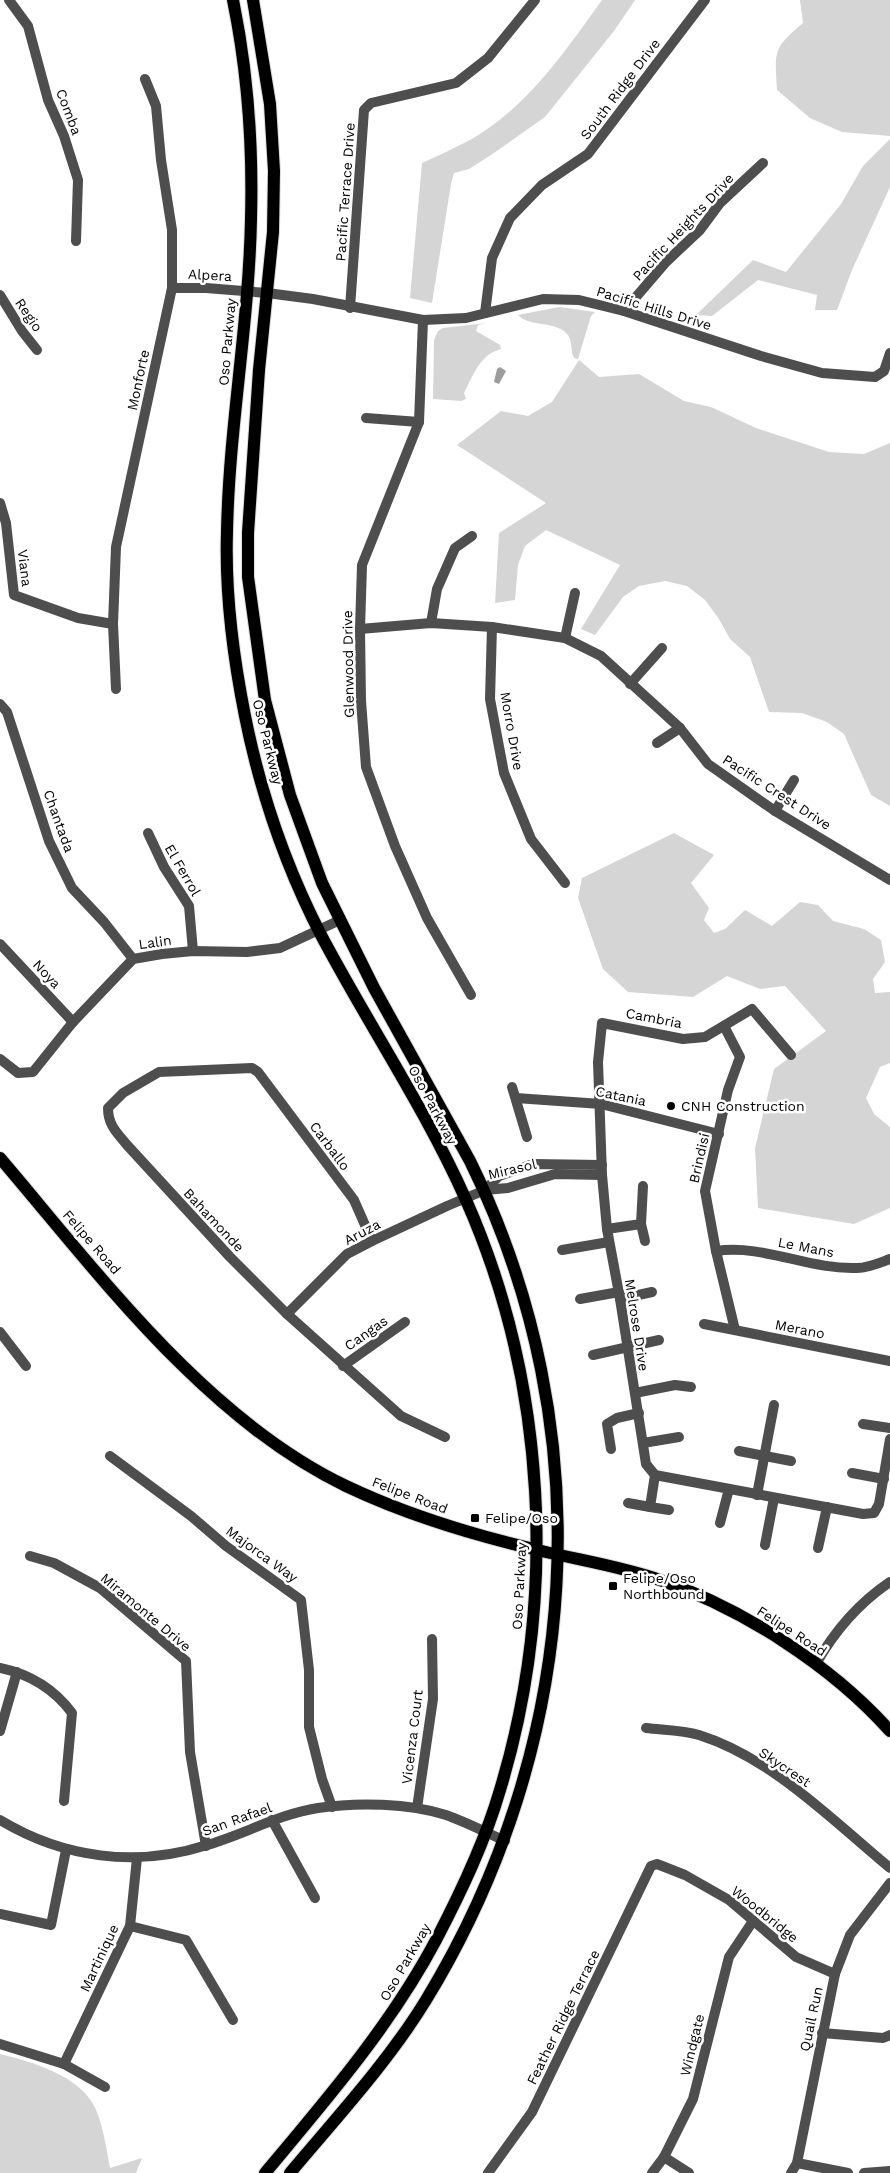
<svg xmlns="http://www.w3.org/2000/svg" width="890" height="2173" font-family="'Work Sans',sans-serif">
	<style>
		.green { fill: #d5d5d5 }
		.water { fill: #9c9c9c }
		.lines { fill: none; stroke-linecap: round; stroke-linejoin: round }
		.major-casing { stroke: #dbdbdb; stroke-width: 14 }
		.minor { stroke: #4e4e4e; stroke-width: 10 }
		.major { stroke: #000; stroke-width: 12 }
		.poi-dot { fill: #000; stroke: #fff; stroke-width: 2 }
		.labels { text-anchor: middle; stroke-width: 5; stroke-linejoin: round; paint-order: stroke }
		.street-label { font-size: 14px; fill: #000; stroke: #fff }
		.poi-label { font-size: 14px; fill: #000; stroke: #fff; text-anchor: start }
	</style>
	<rect width="100%" height="100%" fill="#fff"/>
	<g class="green">
		<path d="M602 0H635L614 31 545 117 491 155 469 169 454 173 451 184 432 303 410 298 422 163C437 156 453 149 468 141 526 109 564 53 602 0Z"/>
		<path d="M800 0H890V136L842 132 810 118 777 90C775 51 772 49 803 23Z"/>
		<polygon points="890,139 890,187 852,270 837,310 815,310 817,295 758,280 712,316 696,315 753,260 786,272 841,204 863,166"/>
		<path d="M559 307 595 312 591 316 578 359 574 358C570 351 573 342 568 335 556 320 531 328 518 315Z"/>
		<path d="M487 323 478 325 476 331 500 345 501 349C480 354 473 376 464 393L466 399 461 401 433 399 434 340 438 331 443 328Z"/>
		<polygon points="579,360 599,377 639,374 684,401 711,407 756,428 829,452 864,454 890,443 890,806 871,795 844,734 827,722 802,713 769,712 750,657 730,639 719,619 705,600 687,586 665,581 639,586 623,597 595,635 581,629 620,565 546,530 525,546 518,565 515,600 495,603 499,533 546,503 457,445 501,411 528,416 552,402"/>
		<polygon points="674,833 714,855 691,883 709,908 704,920 714,933 725,929 745,910 772,926 800,902 818,905 833,921 864,929 881,940 885,962 873,979 875,993 890,992 890,1063 880,1067 866,1098 874,1114 890,1127 890,1208 854,1224 758,1208 755,1148 774,1069 826,1031 785,986 760,989 727,976 693,997 628,992 603,969 578,898 582,878"/>
		<path d="M0 2054C30 2061 77 2075 93 2104 102 2119 107 2151 110 2168L142 2158 136 2173H0Z"/>
	</g>
	<polygon class="water" points="500,367 506,371 499,384 494,382 497,369"/>
	<g class="lines">
		<defs>
			<g id="major">
				<path d="M233 0C248 73 253 145 251 219 249 324 229 427 227 532 225 593 233 656 245 716 260 791 286 867 321 935 368 1024 425 1108 466 1200 547 1383 558 1599 500 1790 485 1842 461 1892 436 1940 391 2025 327 2099 265 2173"/>
				<path d="M253 0 270 104 274 171 273 232 259 370 248 533V577L265 700 290 795 322 883 374 988 470 1161C603 1431 582 1744 426 2000 388 2062 337 2117 290 2173"/>
				<path d="M0 1158C99 1274 206 1419 346 1486 407 1515 473 1535 538 1550 578 1560 620 1566 660 1580 742 1608 832 1666 890 1731"/>
			</g>
		</defs>
		<use href="#major" class="major-casing"/>
		<g class="minor">
			<polyline points="9,0 28,26 48,100 64,136 78,180 76,241"/>
			<polyline points="172,288 206,288 267,293 313,299 423,320 466,318 543,299 579,300 624,311 761,356 822,373 875,377 884,371 890,353"/>
			<polyline points="0,295 22,331 37,350"/>
			<polyline points="350,308 364,110 371,103 456,83 488,58 535,0"/>
			<polyline points="624,311 666,262 700,230 720,203 763,163"/>
			<polyline points="485,313 492,258 510,218 542,185 588,154 705,0"/>
			<polyline points="423,320 419,422 362,565 360,629 361,701 366,767 395,846 427,918 471,995"/>
			<polyline points="366,418 419,422"/>
			<polyline points="0,503 6,523 14,595 78,618 113,624"/>
			<polyline points="431,623 437,589 455,548 472,536"/>
			<polyline points="492,627 490,699 504,773 531,839 565,883"/>
			<polyline points="360,629 431,623 492,627 565,638 601,656 680,728 708,764 775,811 890,880"/>
			<polyline points="565,638 575,593"/>
			<polyline points="630,684 662,648"/>
			<polyline points="116,689 113,624 116,547 172,288 172,230 161,160 156,106 145,79"/>
			<polyline points="0,704 7,712 49,841 72,888 104,922 133,959"/>
			<polyline points="657,743 680,728"/>
			<polyline points="775,811 794,780"/>
			<polyline points="148,833 164,867 189,906 193,951"/>
			<polyline points="0,944 73,1022"/>
			<polyline points="724,1026 740,1057 728,1090 705,1191 716,1251 735,1330"/>
			<polyline points="791,1055 752,1009 705,1037 683,1039 602,1023 598,1062 602,1175 607,1229 620,1299 646,1464 655,1475 863,1514 874,1513 879,1504 890,1439"/>
			<polyline points="0,1059 18,1073 33,1072 73,1022 133,959 162,954 193,951 247,952 280,948 340,920"/>
			<polyline points="512,1087 527,1137"/>
			<polyline points="516,1098 601,1104 719,1134"/>
			<polyline points="485,1190 499,1176 533,1164 602,1165"/>
			<polyline points="641,1224 645,1241"/>
			<polyline points="607,1229 641,1224 643,1186"/>
			<path d="M372 1241 354 1200 258 1072 252 1068 159 1072 123 1093 108 1108C108 1125 117 1133 127 1145L230 1257 287 1314 401 1416 445 1437"/>
			<polyline points="562,1250 609,1242"/>
			<path d="M716 1251C764 1244 809 1270 857 1268 868 1268 879 1263 890 1259"/>
			<polyline points="580,1299 619,1292"/>
			<polyline points="620,1299 652,1292"/>
			<polyline points="287,1314 347,1254 372,1241 447,1206 485,1190 508,1188 555,1174 602,1175"/>
			<polyline points="704,1324 890,1361"/>
			<polyline points="0,1332 26,1366"/>
			<polyline points="593,1355 659,1340"/>
			<polyline points="343,1366 405,1322"/>
			<polyline points="635,1393 675,1385 691,1387"/>
			<polyline points="863,1424 890,1428"/>
			<polyline points="643,1443 679,1437"/>
			<polyline points="611,1449 607,1424 617,1418 639,1413"/>
			<polyline points="739,1451 791,1461"/>
			<polyline points="110,1456 191,1516 226,1546 301,1600 309,1670 309,1727 322,1779 332,1807"/>
			<polyline points="852,1473 884,1479"/>
			<polyline points="655,1475 650,1507 669,1510"/>
			<polyline points="757,1495 774,1405"/>
			<polyline points="628,1503 650,1507"/>
			<polyline points="720,1523 729,1489"/>
			<polyline points="765,1545 774,1498"/>
			<polyline points="818,1548 827,1507"/>
			<polyline points="30,1556 54,1563 100,1588 186,1661 190,1752 206,1846"/>
			<path d="M816 1664C834 1632 859 1603 890 1582"/>
			<path d="M0 1668C29 1674 54 1689 72 1713L64 1801"/>
			<path d="M646 1728C663 1730 683 1730 699 1735 772 1758 832 1820 890 1868"/>
			<polyline points="0,1731 17,1672"/>
			<polyline points="417,1808 433,1699 432,1639"/>
			<path d="M0 1820C63 1858 136 1868 207 1845 245 1834 279 1814 318 1808 356 1802 409 1803 446 1815 466 1822 485 1832 505 1841"/>
			<polyline points="272,1820 315,1898"/>
			<polyline points="0,1914 51,1925 66,1850"/>
			<polyline points="130,1926 186,1940 233,2020"/>
			<polyline points="822,2033 883,2038 890,2035"/>
			<polyline points="0,2044 64,2064 105,2087"/>
			<polyline points="64,2064 130,1926 137,1858"/>
			<polyline points="664,2157 689,2173"/>
			<polyline points="797,2163 848,2173"/>
			<polyline points="488,2173 532,2112 651,1866 657,1864 685,1875 729,1900 796,1957 835,1974"/>
			<polyline points="652,2173 664,2157 693,2099 729,1957 753,1921"/>
			<polyline points="791,2173 797,2163 835,1974 850,1935 890,1883"/>
			<polyline points="864,2173 890,2171"/>
		</g>
		<use href="#major" class="major"/>
	</g>
	<g class="poi-dot">
		<circle cx="671" cy="1106" r="5"/>
		<rect x="470" y="1513" width="10" height="10" rx="2.5"/>
		<rect x="608" y="1581" width="10" height="10" rx="2.5"/>
	</g>
	<g class="labels">
		<g class="street-label">
			<text transform="translate(620 89) rotate(-53)" y="5">South Ridge Drive</text>
			<text transform="translate(69 112) rotate(69)" y="5">Comba</text>
			<text transform="translate(345 192) rotate(-86)" y="5">Pacific Terrace Drive</text>
			<text transform="translate(683 227) rotate(-47)" y="5">Pacific Heights Drive</text>
			<text transform="translate(210 275) rotate(3)" y="5">Alpera</text>
			<text transform="translate(654 308) rotate(17)" y="5">Pacific Hills Drive</text>
			<text transform="translate(29 315) rotate(56)" y="5">Regio</text>
			<text transform="translate(227 342) rotate(-85)" y="5">Oso Parkway</text>
			<text transform="translate(138 380) rotate(-78)" y="5">Monforte</text>
			<text transform="translate(25 568) rotate(83)" y="5">Viana</text>
			<text transform="translate(348 664) rotate(-91)" y="5">Glenwood Drive</text>
			<text transform="translate(512 731) rotate(80)" y="5">Morro Drive</text>
			<text transform="translate(268 742) rotate(76)" y="5">Oso Parkway</text>
			<text transform="translate(777 792) rotate(33)" y="5">Pacific Crest Drive</text>
			<text transform="translate(59 821) rotate(70)" y="5">Chantada</text>
			<text transform="translate(183 870) rotate(60)" y="5">El Ferrol</text>
			<text transform="translate(155 942) rotate(-8)" y="5">Lalin</text>
			<text transform="translate(47 974) rotate(47)" y="5">Noya</text>
			<text transform="translate(654 1018) rotate(11)" y="5">Cambria</text>
			<text transform="translate(621 1096) rotate(12)" y="5">Catania</text>
			<text transform="translate(433 1105) rotate(62)" y="5">Oso Parkway</text>
			<text transform="translate(330 1146) rotate(53)" y="5">Carballo</text>
			<text transform="translate(699 1158) rotate(-77)" y="5">Brindisi</text>
			<text transform="translate(512 1169) rotate(-13)" y="5">Mirasol</text>
			<text transform="translate(214 1220) rotate(47)" y="5">Bahamonde</text>
			<text transform="translate(362 1232) rotate(-28)" y="5">Aruza</text>
			<text transform="translate(92 1242) rotate(49)" y="5">Felipe Road</text>
			<text transform="translate(806 1247) rotate(11)" y="5">Le Mans</text>
			<text transform="translate(637 1325) rotate(81)" y="5">Melrose Drive</text>
			<text transform="translate(800 1329) rotate(11)" y="5">Merano</text>
			<text transform="translate(366 1333) rotate(-35)" y="5">Cangas</text>
			<text transform="translate(410 1495) rotate(21)" y="5">Felipe Road</text>
			<text transform="translate(262 1554) rotate(36)" y="5">Majorca Way</text>
			<text transform="translate(519 1586) rotate(-87)" y="5">Oso Parkway</text>
			<text transform="translate(146 1612) rotate(40)" y="5">Miramonte Drive</text>
			<text transform="translate(792 1631) rotate(33)" y="5">Felipe Road</text>
			<text transform="translate(412 1737) rotate(-83)" y="5">Vicenza Court</text>
			<text transform="translate(785 1767) rotate(34)" y="5">Skycrest</text>
			<text transform="translate(237 1819) rotate(-20)" y="5">San Rafael</text>
			<text transform="translate(765 1914) rotate(39)" y="5">Woodbridge</text>
			<text transform="translate(99 1958) rotate(-65)" y="5">Martinique</text>
			<text transform="translate(405 1962) rotate(-60)" y="5">Oso Parkway</text>
			<text transform="translate(563 2017) rotate(-64)" y="5">Feather Ridge Terrace</text>
			<text transform="translate(811 2019) rotate(-78)" y="5">Quail Run</text>
			<text transform="translate(692 2045) rotate(-76)" y="5">Windgate</text>
		</g>
		<g class="poi-label">
			<text x="681" y="1111">CNH Construction</text>
			<text x="485" y="1523">Felipe/Oso</text>
			<text x="623" y="1583">Felipe/Oso<tspan x="623" dy="16">Northbound</tspan></text>
		</g>
	</g>
</svg>
